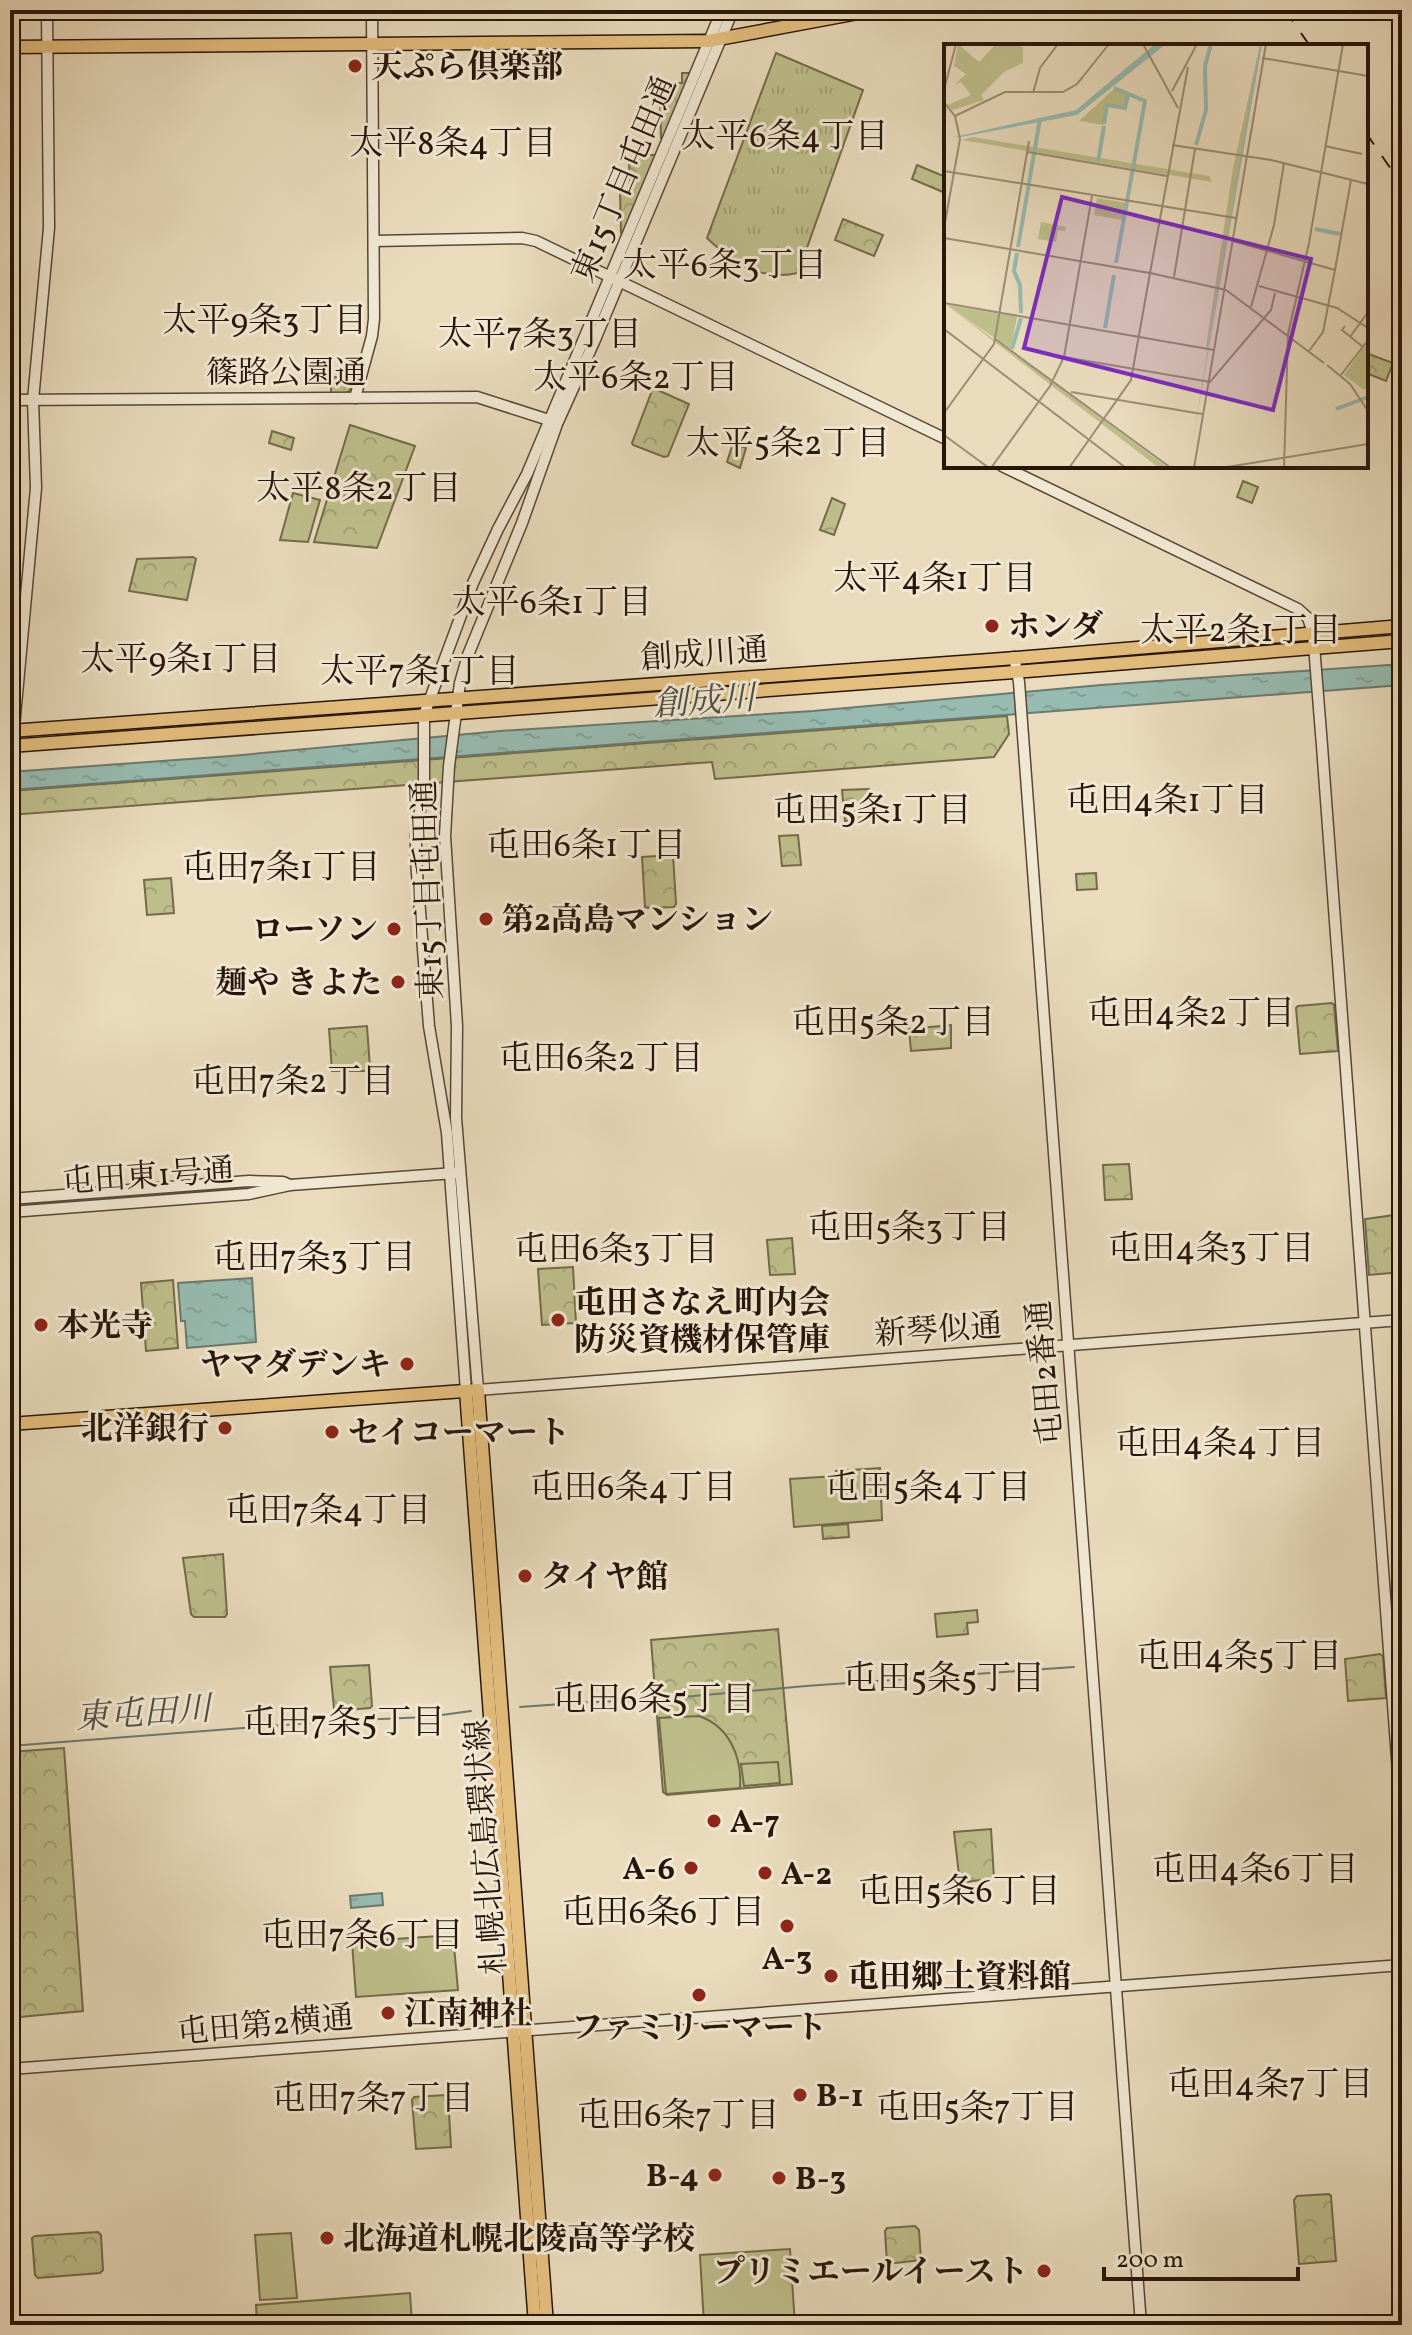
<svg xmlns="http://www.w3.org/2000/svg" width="1412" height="2335" font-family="Vollkorn,'Noto Serif JP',serif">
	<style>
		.grass { fill: url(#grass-tufts); stroke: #736a4a; stroke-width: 2 }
		.park { fill: url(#park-crowns); stroke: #736a4a; stroke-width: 2 }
		.garden { fill: #bebe8b; stroke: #736a4a; stroke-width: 2 }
		.water { fill: url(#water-ripples); stroke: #6b796e; stroke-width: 2 }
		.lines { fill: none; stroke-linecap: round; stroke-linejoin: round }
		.stream { stroke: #6b796e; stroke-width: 2 }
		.tertiary-casing { stroke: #584636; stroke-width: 13 }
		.primary-casing { stroke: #281509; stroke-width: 15 }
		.trunk-casing { stroke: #281509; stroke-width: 15 }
		.tertiary { stroke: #f1e8d3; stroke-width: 10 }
		.primary { stroke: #e4be7e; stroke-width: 12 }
		.trunk { stroke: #e4be7e; stroke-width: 12 }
		.rail { stroke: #281509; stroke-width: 2; stroke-dasharray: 14 14; stroke-linecap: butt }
		.poi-dot { fill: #8f2418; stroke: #f1e8d3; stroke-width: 3 }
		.labels { text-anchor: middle; stroke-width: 6; stroke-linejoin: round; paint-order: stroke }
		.poi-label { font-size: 32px; font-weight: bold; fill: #281509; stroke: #f1e8d3; text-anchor: start }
		.street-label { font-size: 32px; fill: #281509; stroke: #f1e8d3 }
		.neighbourhood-label { font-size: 34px; fill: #281509; stroke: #f1e8d3 }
		.water-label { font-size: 34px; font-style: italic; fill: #4f4f44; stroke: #f1e8d3 }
		.inset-river { fill: none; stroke: #97bbb1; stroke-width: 4 }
		.inset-road { fill: none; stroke: #9c8c74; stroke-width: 2 }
		.view { fill: #7b2cbf; fill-opacity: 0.15; stroke: #7b2cbf; stroke-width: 4 }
		.inset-edge { fill: none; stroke: #281509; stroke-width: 4 }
	</style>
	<defs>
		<pattern id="grass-tufts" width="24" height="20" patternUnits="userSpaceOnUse" patternTransform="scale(2)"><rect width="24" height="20" fill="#bebe8b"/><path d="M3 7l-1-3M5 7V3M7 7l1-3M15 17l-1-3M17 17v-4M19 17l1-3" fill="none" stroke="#a3a277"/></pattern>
		<pattern id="park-crowns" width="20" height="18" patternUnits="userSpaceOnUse" patternTransform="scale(2)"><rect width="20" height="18" fill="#bebe8b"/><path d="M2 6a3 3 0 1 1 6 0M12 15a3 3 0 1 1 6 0" fill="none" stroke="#a3a277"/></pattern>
		<pattern id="water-ripples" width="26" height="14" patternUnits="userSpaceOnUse" patternTransform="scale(2)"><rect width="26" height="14" fill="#97bbb1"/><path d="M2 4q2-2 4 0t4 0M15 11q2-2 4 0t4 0" fill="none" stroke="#82a097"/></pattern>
	</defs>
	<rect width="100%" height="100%" fill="#e9dbbc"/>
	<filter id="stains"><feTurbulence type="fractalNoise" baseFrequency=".0025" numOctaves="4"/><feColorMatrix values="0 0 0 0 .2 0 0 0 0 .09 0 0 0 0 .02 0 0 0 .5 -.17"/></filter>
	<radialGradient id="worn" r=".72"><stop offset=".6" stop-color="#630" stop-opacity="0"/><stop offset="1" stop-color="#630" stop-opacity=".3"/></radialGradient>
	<path class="grass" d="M776 53 863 90 798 273C759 281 733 263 707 238Z"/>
	<g class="park">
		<polygon points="682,73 690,73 664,139 661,138 660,98 672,98 672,83 682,83"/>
		<polygon points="636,155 656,155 624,233 621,233 620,190 630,189 629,162 636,162"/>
		<polygon points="917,165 946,177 943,192 912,179"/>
		<polygon points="843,219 883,235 874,256 835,240"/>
		<polygon points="1366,353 1393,363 1386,381 1366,373"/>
		<path d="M331 377 355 378C351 394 348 394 331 394Z"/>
		<polygon points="653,388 689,404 668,456 664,457 633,445 632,443"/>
		<polygon points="350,425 415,446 377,548 314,542"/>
		<polygon points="272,431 294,438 291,450 269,443"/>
		<polygon points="733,443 746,448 740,468 727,462"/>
		<polygon points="1243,481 1258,487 1252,503 1237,497"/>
		<polygon points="832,498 845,504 834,535 820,530"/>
		<polygon points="193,557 196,559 187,600 129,591 137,559"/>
		<polygon points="1007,716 1009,734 994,757 715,779 712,762 10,815 10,791"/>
		<polygon points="869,789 872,819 845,821 842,790"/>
		<polygon points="798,835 801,865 782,866 779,836"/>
		<polygon points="673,855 676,904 674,907 648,908 645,907 642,857"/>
		<polygon points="1096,873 1097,889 1077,890 1076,874"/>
		<polygon points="171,878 174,913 147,915 144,880"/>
		<polygon points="1332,1003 1334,1005 1338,1051 1300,1054 1296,1008 1298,1006"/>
		<polygon points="951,1025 951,1048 911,1051 909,1029"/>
		<polygon points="367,1026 370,1068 367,1071 332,1071 329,1029"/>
		<polygon points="1129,1164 1132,1199 1105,1200 1103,1165"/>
		<polygon points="1402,1214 1402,1272 1369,1275 1365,1219"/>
		<polygon points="792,1238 795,1274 770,1275 767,1240"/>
		<polygon points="573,1267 576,1323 542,1325 538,1269"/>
		<polygon points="173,1280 178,1348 146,1351 141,1283"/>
		<polygon points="848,1524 849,1537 823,1539 822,1526"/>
		<polygon points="223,1554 227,1614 225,1617 194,1617 191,1614 183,1558"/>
		<polygon points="977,1610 978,1622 967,1623 968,1634 937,1637 935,1614"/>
		<polygon points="778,1629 792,1784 667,1795 663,1792 651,1640"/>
		<polygon points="1380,1654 1383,1656 1386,1698 1348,1701 1345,1659"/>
		<polygon points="369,1665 372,1706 370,1708 336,1711 334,1709 330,1667"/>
		<polygon points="64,1748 83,2011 10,2018 10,1752"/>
		<polygon points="991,1829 994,1878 960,1883 954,1832"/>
		<polygon points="446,2095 448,2096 451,2147 416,2149 412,2100 414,2097"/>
		<polygon points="1329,2194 1331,2196 1336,2261 1299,2264 1294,2200 1297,2196"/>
		<polygon points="915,2226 919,2230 921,2260 887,2264 885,2231 887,2228"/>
		<polygon points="98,2232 101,2235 103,2270 100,2273 38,2278 35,2275 32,2238 35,2236"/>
	</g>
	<g class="garden">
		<polygon points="293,493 320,500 308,542 280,540"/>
		<polygon points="880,1468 882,1520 794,1527 790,1479 836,1476 836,1471"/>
		<path d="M699 1716C730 1727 742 1757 740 1788L666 1794 659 1718Z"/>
		<polygon points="778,1762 780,1783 744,1786 741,1764"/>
		<polygon points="453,1935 458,1990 356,1997 352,1942"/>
		<polygon points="291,2233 297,2298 260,2300 255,2235"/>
		<polygon points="790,2249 795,2325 704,2325 700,2255"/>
		<polygon points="410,2293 412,2325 257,2325 256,2305"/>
	</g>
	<g class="water">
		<polygon points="1402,664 1402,685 10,790 10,772 231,756 500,731 813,711 1101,685"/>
		<polygon points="252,1278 256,1342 187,1348 185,1321 181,1321 178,1283"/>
		<polygon points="382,1893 383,1905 351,1908 350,1896"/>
	</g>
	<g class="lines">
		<g class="stream">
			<polyline points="10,1205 238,1188"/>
			<polyline points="573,1703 660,1699 806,1686 1074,1667"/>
			<polyline points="520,1707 562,1704"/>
			<polyline points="10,1746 335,1721 427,1717 471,1711"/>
		</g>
		<defs>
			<g id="tertiary">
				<polyline points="733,10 594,342 557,424 522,523 468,655 460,683 449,766 445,836 457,1026 456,1118 478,1390 1402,1320"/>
				<polyline points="374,241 522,238 536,241 946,439"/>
				<polyline points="355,398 372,336 374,319 372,10"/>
				<polyline points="10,400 477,397 552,421"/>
				<polyline points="1002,466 1298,609 1308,618 1313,633 1322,746 1402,1826"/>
				<polyline points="1014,657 1019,682 1141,2325"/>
				<polyline points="13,738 36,488 33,400 49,228 47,10"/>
				<polyline points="10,1199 249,1181 283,1182 290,1185"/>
				<polyline points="10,1212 249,1194 290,1185 455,1173"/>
				<polyline points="466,1391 447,1133 429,1026 416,860 416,834 424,787 424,715 473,583 498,529 527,474 722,10"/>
				<polyline points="10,2069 1402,1965"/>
			</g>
			<g id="primary">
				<polyline points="10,47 708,41 874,10"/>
				<polyline points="466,1391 535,2325"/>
				<polyline points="10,1424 478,1390 547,2325"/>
			</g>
			<g id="trunk">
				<polyline points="10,731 1003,659 1402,626"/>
				<polyline points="10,746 1027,671 1402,641"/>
			</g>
		</defs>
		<use href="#tertiary" class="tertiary-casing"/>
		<use href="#primary" class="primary-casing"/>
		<use href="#trunk" class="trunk-casing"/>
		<use href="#tertiary" class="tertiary"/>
		<use href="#primary" class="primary"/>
		<use href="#trunk" class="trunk"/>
		<g class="rail">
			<polyline points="1285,10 1310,46"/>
			<polyline points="1366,133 1402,185"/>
		</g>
	</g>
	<g class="poi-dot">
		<circle cx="355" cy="66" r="8"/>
		<circle cx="992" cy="626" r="8"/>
		<circle cx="486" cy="919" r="8"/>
		<circle cx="394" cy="929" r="8"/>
		<circle cx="398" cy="982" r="8"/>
		<circle cx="558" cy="1320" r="8"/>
		<circle cx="41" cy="1325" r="8"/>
		<circle cx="407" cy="1364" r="8"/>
		<circle cx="225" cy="1428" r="8"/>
		<circle cx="332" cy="1432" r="8"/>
		<circle cx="525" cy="1576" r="8"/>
		<circle cx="714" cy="1821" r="8"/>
		<circle cx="691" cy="1868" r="8"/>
		<circle cx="765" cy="1873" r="8"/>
		<circle cx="787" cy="1926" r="8"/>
		<circle cx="831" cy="1976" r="8"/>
		<circle cx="699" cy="1995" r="8"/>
		<circle cx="388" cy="2013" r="8"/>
		<circle cx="800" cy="2095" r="8"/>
		<circle cx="715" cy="2175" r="8"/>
		<circle cx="779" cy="2178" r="8"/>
		<circle cx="327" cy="2238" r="8"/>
		<circle cx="1044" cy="2271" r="8"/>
	</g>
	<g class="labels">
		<g class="poi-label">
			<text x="371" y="77">天ぷら倶楽部</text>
			<text x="1008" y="637">ホンダ</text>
			<text x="502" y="930">第2高島マンション</text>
			<text x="378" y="940" text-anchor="end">ローソン</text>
			<text x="382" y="993" text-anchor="end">麺や きよた</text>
			<text x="574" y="1313">屯田さなえ町内会<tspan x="574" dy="37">防災資機材保管庫</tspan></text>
			<text x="57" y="1336">本光寺</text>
			<text x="391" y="1375" text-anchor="end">ヤマダデンキ</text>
			<text x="209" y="1439" text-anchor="end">北洋銀行</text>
			<text x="348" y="1443">セイコーマート</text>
			<text x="541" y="1587">タイヤ館</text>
			<text x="730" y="1832">A-7</text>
			<text x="675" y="1879" text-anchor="end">A-6</text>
			<text x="781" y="1884">A-2</text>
			<text x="787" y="1969" text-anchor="middle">A-3</text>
			<text x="847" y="1987">屯田郷土資料館</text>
			<text x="404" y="2024">江南神社</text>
			<text x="699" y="2038" text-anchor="middle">ファミリーマート</text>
			<text x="816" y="2106">B-1</text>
			<text x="699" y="2186" text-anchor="end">B-4</text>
			<text x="795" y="2189">B-3</text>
			<text x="343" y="2249">北海道札幌北陵高等学校</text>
			<text x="1028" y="2282" text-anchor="end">プリミエールイースト</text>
		</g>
		<g class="street-label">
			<text transform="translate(623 179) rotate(-67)" y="11">東15丁目屯田通</text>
			<text x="286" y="383">篠路公園通</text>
			<text transform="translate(704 653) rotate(-4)" y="11">創成川通</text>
			<text transform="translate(427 890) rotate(-92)" y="11">東15丁目屯田通</text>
			<text transform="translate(148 1175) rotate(-4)" y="11">屯田東1号通</text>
			<text transform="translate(938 1329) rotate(-4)" y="11">新琴似通</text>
			<text transform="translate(1044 1373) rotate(-95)" y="11">屯田2番通</text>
			<text transform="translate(485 1847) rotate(-94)" y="11">札幌北広島環状線</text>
			<text transform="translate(265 2024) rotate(-5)" y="11">屯田第2横通</text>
		</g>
		<g class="neighbourhood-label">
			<text x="785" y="147">太平6条4丁目</text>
			<text x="453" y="154">太平8条4丁目</text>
			<text x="725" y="276">太平6条3丁目</text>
			<text x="265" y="331">太平9条3丁目</text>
			<text x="540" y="345">太平7条3丁目</text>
			<text x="636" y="388">太平6条2丁目</text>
			<text x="788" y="454">太平5条2丁目</text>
			<text x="359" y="499">太平8条2丁目</text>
			<text x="935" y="589">太平4条1丁目</text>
			<text x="552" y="613">太平6条1丁目</text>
			<text x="1241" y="641">太平2条1丁目</text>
			<text x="181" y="670">太平9条1丁目</text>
			<text x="420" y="682">太平7条1丁目</text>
			<text x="1167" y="811">屯田4条1丁目</text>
			<text x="872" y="821">屯田5条1丁目</text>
			<text x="586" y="856">屯田6条1丁目</text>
			<text x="281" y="878">屯田7条1丁目</text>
			<text x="1191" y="1024">屯田4条2丁目</text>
			<text x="893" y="1033">屯田5条2丁目</text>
			<text x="601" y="1069">屯田6条2丁目</text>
			<text x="293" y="1092">屯田7条2丁目</text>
			<text x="909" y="1238">屯田5条3丁目</text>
			<text x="1211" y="1259">屯田4条3丁目</text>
			<text x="616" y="1260">屯田6条3丁目</text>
			<text x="314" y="1268">屯田7条3丁目</text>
			<text x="1220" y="1454">屯田4条4丁目</text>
			<text x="633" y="1498">屯田6条4丁目</text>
			<text x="928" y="1498">屯田5条4丁目</text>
			<text x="328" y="1521">屯田7条4丁目</text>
			<text x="1239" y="1667">屯田4条5丁目</text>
			<text x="944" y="1689">屯田5条5丁目</text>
			<text x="654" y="1710">屯田6条5丁目</text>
			<text x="344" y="1733">屯田7条5丁目</text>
			<text x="1255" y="1880">屯田4条6丁目</text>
			<text x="959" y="1902">屯田5条6丁目</text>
			<text x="663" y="1923">屯田6条6丁目</text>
			<text x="362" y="1946">屯田7条6丁目</text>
			<text x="1270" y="2095">屯田4条7丁目</text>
			<text x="373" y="2109">屯田7条7丁目</text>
			<text x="977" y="2118">屯田5条7丁目</text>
			<text x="678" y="2126">屯田6条7丁目</text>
		</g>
		<g class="water-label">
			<text transform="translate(704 700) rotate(-4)" y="12">創成川</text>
			<text transform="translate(143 1712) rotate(-4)" y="12">東屯田川</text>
		</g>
	</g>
	<g transform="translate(944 44)">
		<rect width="424" height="424" fill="#e9dbbc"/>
		<path d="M14 0 35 18 52 0H74L79 4V19L60 28 37 51 40 56 9 66 4 61 27 51 17 38 10 41 22 30 10 22ZM29 93 265 132 268 138 18 96ZM0 259 113 341 224 424H215Z" fill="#bebe8b"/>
		<path d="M316 0 264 304 262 303 289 124ZM170 45 184 52 181 63 163 60 159 81 135 77ZM153 154 182 159 179 176 150 171ZM3 261 73 273 67 305 33 282ZM424 297V343L420 346 400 331Z" fill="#bebe8b"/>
		<path d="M97 178 122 183 121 187 114 186 112 198 94 195Z" fill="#bebe8b"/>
		<path d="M211 0H222L133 71 17 93H10L132 66ZM316 0H318L244 424 307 50Z" fill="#97bbb1"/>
		<path class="inset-river" d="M170 44 201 57 172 219M160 80 163 61 181 64 184 51M252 101 262 66 261 22 267 0M154 118 160 82M371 185 396 190M74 203 96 75M73 209 70 227 76 241 77 269M161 284 170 231M68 305 77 274M392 365 424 353"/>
		<path class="inset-road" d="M199 0 234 64M318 14 424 32M0 46 12 0M228 47 253 0M89 49 96 24 114 0M0 58 11 72 61 48H119L133 40 165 0M228 101 327 116 424 140M381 102 418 110M84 108 223 132M0 127 292 174M0 184 16 95 11 72M0 194 206 229 244 23M289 197 391 226 379 288 365 307M391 226 407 136M230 233 251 105M315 242 393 264 424 284M0 259 270 306M307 263 330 181 340 119M401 282 398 286 419 303M0 285 182 424M406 293 424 268M51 295 227 424M120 313 266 338 327 266 331 249M383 321 406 340 424 367M397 331 424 296M127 348 258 370M0 369 50 300 85 97M0 391 45 424M47 424 106 342 120 313 148 152M125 424 187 336 206 229 282 246 380 319M250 424 322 0M277 424 424 400M340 424 344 290 365 199 399 0"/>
		<path class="view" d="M118 153 367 215 329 366 80 304Z"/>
		<rect width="424" height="424" class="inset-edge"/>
	</g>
	<rect width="1412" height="2335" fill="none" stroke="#e9dbbc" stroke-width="40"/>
	<rect x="12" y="12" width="1388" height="2311" fill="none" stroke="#281509" stroke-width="4"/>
	<rect x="20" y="20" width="1372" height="2295" fill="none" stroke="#281509" stroke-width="2"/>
	<path d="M1104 2267v12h194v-12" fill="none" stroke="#281509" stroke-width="4"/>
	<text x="1116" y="2267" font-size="24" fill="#281509" stroke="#f1e8d3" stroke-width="6" paint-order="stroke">200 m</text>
	<rect width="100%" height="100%" filter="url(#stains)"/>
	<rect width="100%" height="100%" fill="url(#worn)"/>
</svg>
